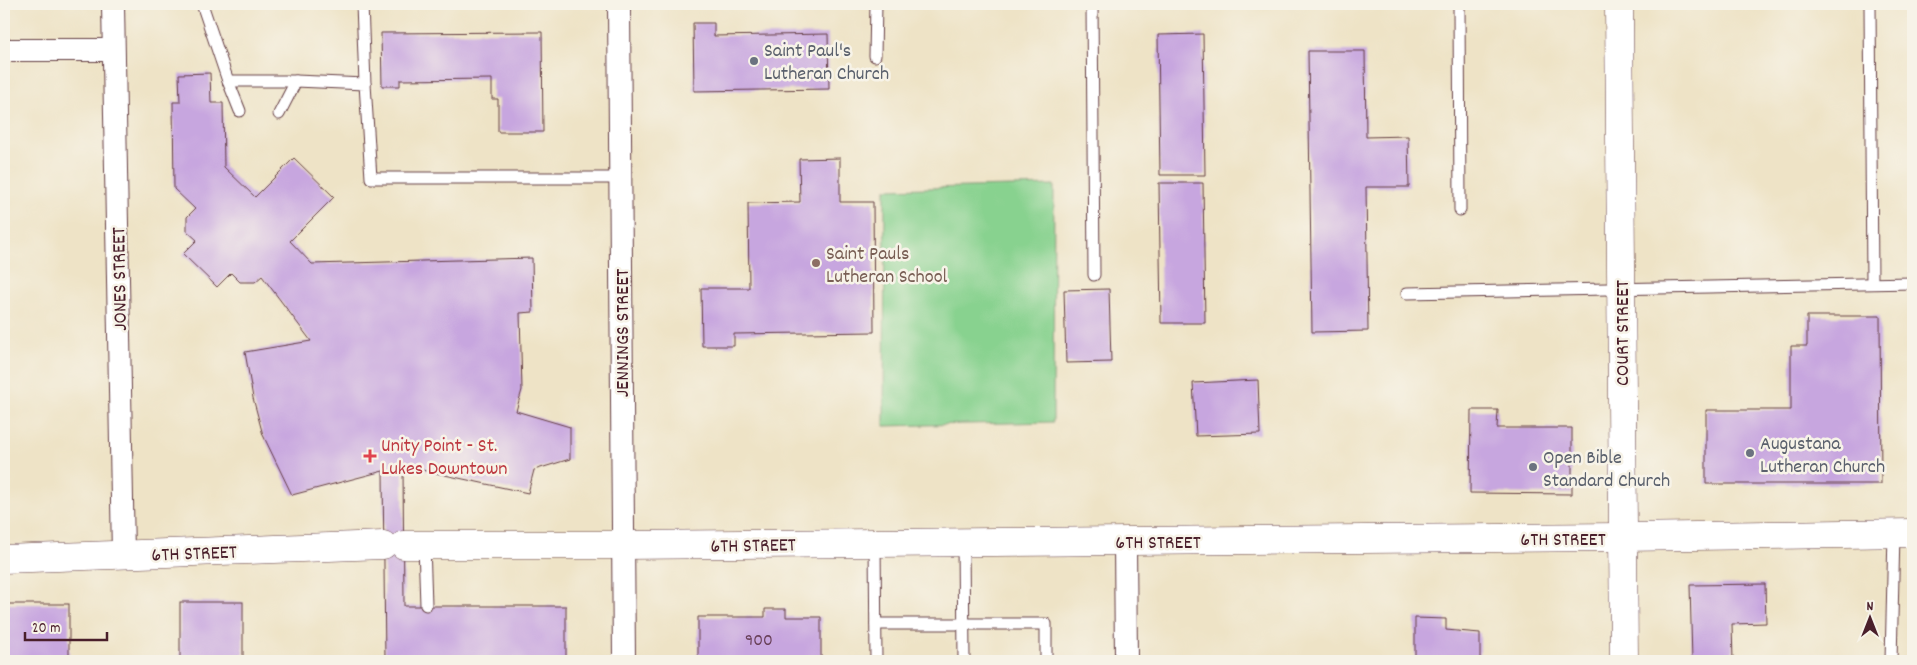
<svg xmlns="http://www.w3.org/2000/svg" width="1917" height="665" font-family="Dekko,sans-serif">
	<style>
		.green { fill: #88d28f; stroke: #69785d }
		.building { fill: #c7a6df }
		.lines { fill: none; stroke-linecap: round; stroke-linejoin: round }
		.service-casing { stroke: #633c42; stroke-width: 13 }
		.minor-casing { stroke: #633c42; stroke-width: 24 }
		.tertiary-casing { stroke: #633c42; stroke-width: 29 }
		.secondary-casing { stroke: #633c42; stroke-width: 29 }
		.service { stroke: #fff; stroke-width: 11 }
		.minor { stroke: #fff; stroke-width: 22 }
		.tertiary { stroke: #fff; stroke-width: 28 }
		.secondary { stroke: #fff; stroke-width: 28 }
		.worship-dot { fill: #6b7280; stroke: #f7f3e8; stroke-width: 2 }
		.education-dot { fill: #8d6e63; stroke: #f7f3e8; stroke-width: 2 }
		.health-dot { fill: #e0444e; stroke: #f7f3e8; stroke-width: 2 }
		.labels { text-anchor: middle; stroke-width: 5; stroke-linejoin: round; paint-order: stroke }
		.number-label { font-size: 18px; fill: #694158 }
		.worship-label { font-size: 20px; fill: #5b616d; stroke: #f7f3e8; text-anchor: start }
		.education-label { font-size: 20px; fill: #785e54; stroke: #f7f3e8; text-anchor: start }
		.street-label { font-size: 20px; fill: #4a1f2b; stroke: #f7f3e8 }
		.health-label { font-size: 20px; fill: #be3a42; stroke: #f7f3e8; text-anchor: start }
	</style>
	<rect width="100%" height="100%" fill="#f7f3e8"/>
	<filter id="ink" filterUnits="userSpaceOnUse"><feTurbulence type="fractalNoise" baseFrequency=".02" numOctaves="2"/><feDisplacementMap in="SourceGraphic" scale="10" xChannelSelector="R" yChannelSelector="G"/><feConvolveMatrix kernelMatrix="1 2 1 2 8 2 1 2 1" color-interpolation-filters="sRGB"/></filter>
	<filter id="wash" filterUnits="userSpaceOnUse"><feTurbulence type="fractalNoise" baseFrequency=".0096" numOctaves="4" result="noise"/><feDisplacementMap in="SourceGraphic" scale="20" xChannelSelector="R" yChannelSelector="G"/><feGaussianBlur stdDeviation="1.12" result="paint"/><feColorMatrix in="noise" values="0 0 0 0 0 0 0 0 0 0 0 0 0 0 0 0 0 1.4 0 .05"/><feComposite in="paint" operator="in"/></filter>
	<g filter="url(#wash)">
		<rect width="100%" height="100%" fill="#eee3c6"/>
		<polygon class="green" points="1054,185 1053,422 884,426 885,189"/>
		<g id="blocks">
			<g class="building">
				<polygon points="693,23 714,23 714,36 828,34 829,89 694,91"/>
				<polygon points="542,32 543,132 498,132 498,99 492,99 492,79 400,80 400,86 382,86 381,33"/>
				<polygon points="1203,34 1205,175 1160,175 1158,35"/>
				<polygon points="1308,51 1365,51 1366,137 1408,136 1409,187 1366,187 1368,331 1312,332"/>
				<polygon points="210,73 211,103 223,103 224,167 255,197 294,158 334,197 290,241 312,264 532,258 533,312 520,313 522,390 516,411 570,427 570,459 534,470 528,493 403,466 404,606 566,606 566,661 385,661 383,471 292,495 263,435 253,398 245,352 311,341 262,276 255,282 240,282 231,273 217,287 183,254 197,240 187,231 187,217 195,209 174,189 173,102 180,102 179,74"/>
				<polygon points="840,158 840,202 873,202 874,332 734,334 734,346 702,346 701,288 749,288 748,203 800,202 799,159"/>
				<polygon points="1159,183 1203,183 1205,323 1161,323"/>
				<polygon points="1109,289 1111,362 1066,363 1064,290"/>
				<polygon points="1807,316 1880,316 1881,484 1706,484 1706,410 1791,410 1791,346 1807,346"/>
				<polygon points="1258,380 1260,434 1196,436 1193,383"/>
				<polygon points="1471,410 1498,410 1497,428 1572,428 1572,494 1470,493"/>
				<polygon points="1765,584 1766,623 1732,624 1733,661 1692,661 1690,585"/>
				<rect x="180" y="602" width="63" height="59"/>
				<rect x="4" y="604" width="65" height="57"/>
				<polygon points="765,609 786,609 786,617 821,617 821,661 698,661 698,617 765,617"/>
				<polygon points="1415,618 1446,619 1446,630 1480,633 1480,661 1415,661"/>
			</g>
		</g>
	</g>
	<g filter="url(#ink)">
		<use href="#blocks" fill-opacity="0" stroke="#633c42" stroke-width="1"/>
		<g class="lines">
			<defs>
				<g id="service">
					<polyline points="202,4 228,81 296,81 365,84 371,178 620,178"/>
					<polyline points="362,4 365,84"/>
					<polyline points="1092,4 1094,275"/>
					<polyline points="1459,4 1460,210"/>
					<polyline points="1870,4 1872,283"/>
					<polyline points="875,56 876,4"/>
					<polyline points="228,81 240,111"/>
					<polyline points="279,114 296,81"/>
					<polyline points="1407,293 1913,283"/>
					<polyline points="963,542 964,661"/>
					<polyline points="875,543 876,661"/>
					<polyline points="424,545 426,605"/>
					<polyline points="876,624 1046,624 1046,661"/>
					<polyline points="1891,661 1894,533"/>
				</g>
				<g id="minor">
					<polyline points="113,4 123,555"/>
					<polyline points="619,4 624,661"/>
					<polyline points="4,50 113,50"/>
					<polyline points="1125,541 1126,661"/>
				</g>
				<polyline id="tertiary" points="1619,4 1624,661"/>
				<g id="secondary">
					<polyline points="404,545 623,545 1623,537 1913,533"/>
					<polyline points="4,559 383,545"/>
				</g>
			</defs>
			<use href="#service" class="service-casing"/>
			<use href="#minor" class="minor-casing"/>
			<use href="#tertiary" class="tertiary-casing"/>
			<use href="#secondary" class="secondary-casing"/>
			<use href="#service" class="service"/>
			<use href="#minor" class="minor"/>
			<use href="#tertiary" class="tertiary"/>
			<use href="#secondary" class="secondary"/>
		</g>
	</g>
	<g class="worship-dot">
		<circle cx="754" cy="61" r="5"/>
		<circle cx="1750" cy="453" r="5"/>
		<circle cx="1533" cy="467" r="5"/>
	</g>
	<circle class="education-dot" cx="816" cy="263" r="5"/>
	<path class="health-dot" d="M367.5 448.5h5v5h5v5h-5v5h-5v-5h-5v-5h5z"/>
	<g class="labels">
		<g class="number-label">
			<text x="759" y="645">900</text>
		</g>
		<g class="worship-label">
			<text x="764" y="56">Saint Paul's<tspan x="764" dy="23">Lutheran Church</tspan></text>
			<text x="1760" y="449">Augustana<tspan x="1760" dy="23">Lutheran Church</tspan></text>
			<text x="1543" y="463">Open Bible<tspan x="1543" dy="23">Standard Church</tspan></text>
		</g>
		<g class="education-label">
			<text x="826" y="259">Saint Pauls<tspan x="826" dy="23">Lutheran School</tspan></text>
		</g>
		<g class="street-label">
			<text transform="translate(118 279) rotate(-91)" y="7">JONES STREET</text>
			<text transform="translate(621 333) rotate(-90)" y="7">JENNINGS STREET</text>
			<text transform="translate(1621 333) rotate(-90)" y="7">COURT STREET</text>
			<text x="1563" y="545">6TH STREET</text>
			<text x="1158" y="548">6TH STREET</text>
			<text transform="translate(753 544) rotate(-1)" y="7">6TH STREET</text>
			<text transform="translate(194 552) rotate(-2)" y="7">6TH STREET</text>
		</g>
		<g class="health-label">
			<text x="381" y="451">Unity Point - St.<tspan x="381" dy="23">Lukes Downtown</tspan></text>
		</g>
	</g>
	<rect width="1917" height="665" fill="none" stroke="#f7f3e8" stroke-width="20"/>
	<g transform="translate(1870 618)" stroke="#f7f3e8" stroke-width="4" paint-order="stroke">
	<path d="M0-4L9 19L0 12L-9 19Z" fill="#4a1f2b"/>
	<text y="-8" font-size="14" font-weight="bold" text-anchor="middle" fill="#4a1f2b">N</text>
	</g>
	<path d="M25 632v8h82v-8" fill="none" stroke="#4a1f2b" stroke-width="2.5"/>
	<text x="32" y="632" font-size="15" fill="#4a1f2b" stroke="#f7f3e8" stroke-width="4" paint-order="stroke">20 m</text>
</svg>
